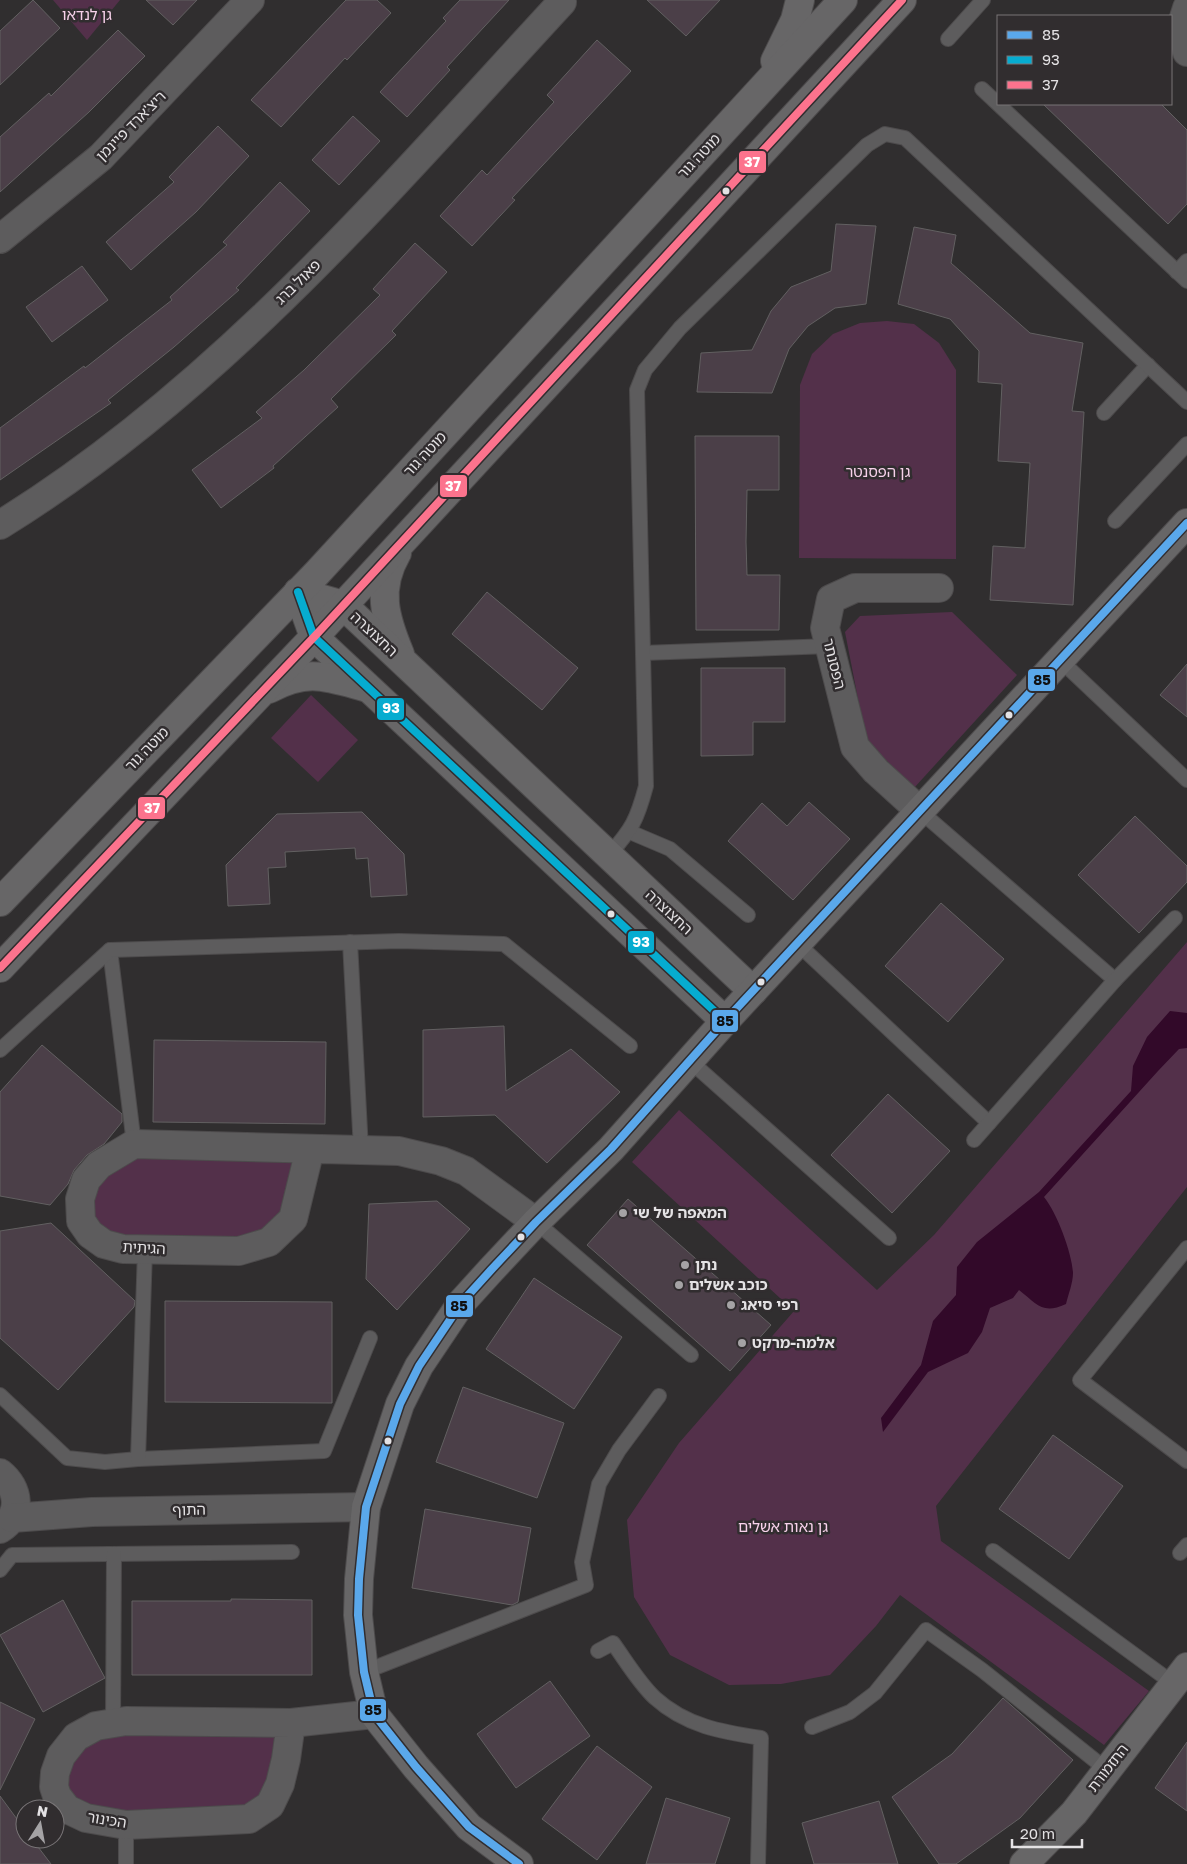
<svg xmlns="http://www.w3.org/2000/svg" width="1187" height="1864" font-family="'Golos Text','Noto Sans Hebrew',sans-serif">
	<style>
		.green { fill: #53304a }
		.water { fill: #320929 }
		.building { fill: #4b3f48; stroke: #626061 }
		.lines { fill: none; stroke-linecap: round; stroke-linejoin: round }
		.lane-casing { stroke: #4d4b4c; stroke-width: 16 }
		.street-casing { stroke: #4d4b4c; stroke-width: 30 }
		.secondary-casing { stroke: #4d4b4c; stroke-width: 30 }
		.lane { stroke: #5d5c5d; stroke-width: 14 }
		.street { stroke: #5d5c5d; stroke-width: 28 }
		.secondary { stroke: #676667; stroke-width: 28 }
		.bus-1-casing { stroke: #312d2f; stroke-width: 11 }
		.bus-2-casing { stroke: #312d2f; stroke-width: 11 }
		.bus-3-casing { stroke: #312d2f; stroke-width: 11 }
		.bus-1 { stroke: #5aa8eb; stroke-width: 8 }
		.bus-2 { stroke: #06acd0; stroke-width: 8 }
		.bus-3 { stroke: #fc738d; stroke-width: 8 }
		.bus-dot { fill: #e4e2e4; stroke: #312d2f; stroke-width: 2 }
		.poi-dot { fill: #a5a3a5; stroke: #312d2f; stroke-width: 2 }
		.labels { text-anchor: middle; stroke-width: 5; stroke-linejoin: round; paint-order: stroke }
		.park-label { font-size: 15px; fill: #f7d1ea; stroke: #312d2f }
		.street-label { font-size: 15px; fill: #e4e2e4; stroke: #312d2f }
		.poi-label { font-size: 15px; font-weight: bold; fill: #e4e2e4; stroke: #312d2f; text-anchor: start }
		.line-badge { stroke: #312d2f; stroke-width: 2 }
		.badge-label { font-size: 14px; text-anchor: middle; font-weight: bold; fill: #fff }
		.pale-badge-label { font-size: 14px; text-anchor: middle; font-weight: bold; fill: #111 }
	</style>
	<rect width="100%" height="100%" fill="#302e2f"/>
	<g class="green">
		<polygon points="53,0 120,0 87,40"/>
		<polygon points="887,321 914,324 939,343 956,370 956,559 799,558 800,385 812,354 833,334 860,323"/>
		<polygon points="952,612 1017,675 914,788 866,740 845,632 860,616"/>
		<polygon points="311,695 358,740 318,782 271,738"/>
		<polygon points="1187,942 1187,1187 936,1506 941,1541 1149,1691 1104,1745 900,1595 876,1626 830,1675 781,1684 729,1685 670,1655 634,1597 627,1520 679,1443 794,1311 632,1162 679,1110 877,1290 934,1235"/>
		<polygon points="136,1153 297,1157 284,1216 263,1233 240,1242 124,1241 90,1219 93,1185"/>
		<polygon points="283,1730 273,1781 247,1813 127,1818 71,1804 61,1774 98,1733"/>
	</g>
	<path class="water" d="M1170 1011 1187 1013V1048L1179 1049 1158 1071 1044 1197C1057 1213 1072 1253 1073 1273 1073 1283 1068 1295 1066 1304 1042 1315 1037 1304 1019 1290L1013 1298 990 1308 982 1332 968 1353 928 1372 883 1432 881 1418 921 1365 933 1321 956 1295 957 1267 977 1242 1039 1192 1131 1091 1133 1066 1147 1037Z"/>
	<g class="building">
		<polygon points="33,0 60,28 0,85 0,31"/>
		<polygon points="146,0 197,0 173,25"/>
		<polygon points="346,0 377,0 391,13 347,60 345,58 281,127 251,100"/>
		<polygon points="460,0 509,0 447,67 450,70 407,117 380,92 446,21 443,18"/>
		<polygon points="647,0 720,0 686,36"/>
		<polygon points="118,30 145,56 89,112 0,192 0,137 49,93 51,96"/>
		<polygon points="597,40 631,71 512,198 515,200 472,246 440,216 482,170 487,175 554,102 547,95"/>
		<polygon points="1043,104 1161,104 1187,130 1187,204 1168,224"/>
		<polygon points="353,116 380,141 339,185 312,160"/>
		<polygon points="218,126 249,156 196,212 131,270 106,242 174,182 169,177"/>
		<polygon points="280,182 310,211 236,288 239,290 174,347 108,400 111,403 0,480 0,428 84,366 85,368 172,300 170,297 227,245 223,242"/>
		<polygon points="836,224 876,226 866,304 835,308 808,326 789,349 772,393 697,392 701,353 752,350 771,311 791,287 831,271"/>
		<polygon points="914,227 956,235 951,263 1030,333 1083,343 1072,411 1084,412 1073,605 990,600 993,546 1025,548 1030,463 998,461 1002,384 978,382 979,351 950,319 898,304"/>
		<polygon points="415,243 447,272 392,331 396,335 331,399 338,407 273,466 274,468 221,508 192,470 262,418 256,412 304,370 380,295 373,289"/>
		<polygon points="82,266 108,300 52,342 26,307"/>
		<polygon points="695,436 779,436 779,490 747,490 746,542 747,575 780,575 779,630 696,630"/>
		<polygon points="487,592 578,668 542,710 452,634"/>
		<polygon points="1187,664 1187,717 1160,695"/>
		<polygon points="701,668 785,668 785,722 753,722 753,755 701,756"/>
		<polygon points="809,802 850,839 793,900 728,841 762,803 787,826"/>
		<polygon points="362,812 404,854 407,895 371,897 368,858 356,859 355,848 285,852 286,867 268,868 270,904 228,906 226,865 277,814"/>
		<polygon points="1135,816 1187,866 1187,882 1139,933 1078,875"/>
		<polygon points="941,903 1004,959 948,1022 885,966"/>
		<polygon points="504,1026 506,1091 571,1049 620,1092 547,1163 495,1115 423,1117 423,1030"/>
		<polygon points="154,1040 326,1042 325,1124 153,1122"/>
		<polygon points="42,1045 122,1114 122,1122 104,1144 87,1155 74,1170 68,1184 50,1205 0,1196 0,1092"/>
		<polygon points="888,1094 950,1151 892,1213 831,1155"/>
		<polygon points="628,1199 771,1325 730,1371 587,1245"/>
		<polygon points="437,1201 470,1229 397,1310 366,1279 369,1204"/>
		<polygon points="51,1223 135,1301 134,1307 58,1390 0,1338 0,1231"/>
		<polygon points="534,1278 622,1337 574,1409 486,1349"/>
		<polygon points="165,1301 332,1302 332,1403 165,1402"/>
		<polygon points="463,1387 564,1423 537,1498 436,1462"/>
		<polygon points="1053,1435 1123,1486 1069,1559 999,1509"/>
		<polygon points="425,1509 531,1528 518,1602 512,1605 412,1588"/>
		<polygon points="231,1599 312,1600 312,1675 132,1675 132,1601 231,1601"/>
		<polygon points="63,1600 105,1678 43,1712 0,1635"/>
		<polygon points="550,1681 590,1736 516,1788 477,1734"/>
		<polygon points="1003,1698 1073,1760 1020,1818 956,1864 939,1864 892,1797 952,1754"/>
		<polygon points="0,1702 35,1719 0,1790"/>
		<polygon points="1187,1742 1187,1811 1155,1788"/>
		<polygon points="597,1746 652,1787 597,1860 542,1819"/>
		<polygon points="0,1796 25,1830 25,1839 32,1839 51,1864 0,1864"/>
		<polygon points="666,1798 730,1818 715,1864 646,1864"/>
		<polygon points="879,1801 898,1864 814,1864 802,1823"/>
	</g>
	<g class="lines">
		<defs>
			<g id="lane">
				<polyline points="948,39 983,0"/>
				<polyline points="982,89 1187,281"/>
				<polyline points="1177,272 1187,261"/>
				<polyline points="1104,413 1148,365"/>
				<polyline points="1115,521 1187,444"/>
				<polyline points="643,653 830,646"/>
				<polyline points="1060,660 1187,780"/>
				<polyline points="920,811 1115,980"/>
				<polyline points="630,832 670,849 748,915"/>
				<path d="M609 855C632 829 637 820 646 786L637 390 645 370 680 328 867 145 885 134 905 138 1187 402"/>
				<polyline points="350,942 361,1150"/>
				<polyline points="798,944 989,1123"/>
				<polyline points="110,950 134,1144"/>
				<polyline points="0,1050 110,950 399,941 504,944 630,1046"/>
				<polyline points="690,1061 889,1238"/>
				<polyline points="974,1140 1115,980 1175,918"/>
				<polyline points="536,1222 691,1355"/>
				<polyline points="1187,1248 1080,1380 1187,1461"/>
				<polyline points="0,1395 67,1458 105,1462 138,1459 324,1451 370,1338"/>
				<polyline points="138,1459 145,1250"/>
				<polyline points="993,1551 1174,1684"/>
				<polyline points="1180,1553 1187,1545"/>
				<polyline points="0,1570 12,1555 292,1552"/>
				<path d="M598 1651 613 1643C626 1661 639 1683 655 1698 686 1726 722 1732 761 1738L758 1864"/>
				<polyline points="364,1672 586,1585 582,1562 599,1484 619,1450 659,1396"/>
				<polyline points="113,1724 114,1554"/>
				<polyline points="812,1727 850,1712 875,1693 926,1630 982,1670 1107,1770"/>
				<polyline points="126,1825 126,1864"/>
			</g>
			<g id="street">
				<polyline points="1187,8 1181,27 1187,52"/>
				<polyline points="0,239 101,157 250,0"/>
				<path d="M0 525C219 390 389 189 562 2L560 0"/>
				<polyline points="920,811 876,771 855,747 825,628 831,599 855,588 939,588"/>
				<polyline points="310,1149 293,1219 269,1242 239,1251 123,1249 104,1244 90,1234 81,1221 80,1199 86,1180 99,1165 134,1144 399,1151 441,1161 466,1171 536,1222"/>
				<path d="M0 1473C19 1488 23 1515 0 1529"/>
				<polyline points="12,1518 92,1512 366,1507"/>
				<polyline points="291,1723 286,1759 280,1784 270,1805 249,1819 126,1825 86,1818 67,1809 57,1796 54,1787 55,1773 61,1756 76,1737 96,1726 126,1721 291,1723 374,1714"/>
			</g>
			<g id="secondary">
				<polyline points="775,61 795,20 800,0"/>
				<path d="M397 553C376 589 385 618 400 654"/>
				<polyline points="298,592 314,637 725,1021"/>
				<polyline points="298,592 343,605 753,991"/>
				<path d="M269 689C307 669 324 676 364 687"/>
				<polyline points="0,902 318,572 843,0"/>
				<polyline points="0,968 315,636 902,0"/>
				<polyline points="519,1864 469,1827 416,1767 374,1714 364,1672 358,1615 359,1579 366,1507 400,1404 419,1366 462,1302 491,1270 536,1222 611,1149 725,1021 1187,523"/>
				<polyline points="1024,1864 1074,1813 1187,1667"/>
			</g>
		</defs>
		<use href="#lane" class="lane-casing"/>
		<use href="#street" class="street-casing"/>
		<use href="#secondary" class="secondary-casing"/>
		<use href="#lane" class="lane"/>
		<use href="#street" class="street"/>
		<use href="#secondary" class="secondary"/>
		<defs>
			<polyline id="bus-1" points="519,1864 469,1827 416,1767 374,1714 364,1672 358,1615 359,1579 366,1507 400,1404 419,1366 462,1302 491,1270 536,1222 611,1149 725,1021 1187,523"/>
			<polyline id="bus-2" points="298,592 314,637 725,1021"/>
			<polyline id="bus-3" points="0,968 315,636 902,0"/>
		</defs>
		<use href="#bus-1" class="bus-1-casing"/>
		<use href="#bus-2" class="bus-2-casing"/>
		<use href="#bus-3" class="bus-3-casing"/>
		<use href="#bus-1" class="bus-1"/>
		<use href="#bus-2" class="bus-2"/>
		<use href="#bus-3" class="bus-3"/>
	</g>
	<g class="bus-dot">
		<circle cx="726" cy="191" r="4.5"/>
		<circle cx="1009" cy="715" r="4.5"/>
		<circle cx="611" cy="914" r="4.5"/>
		<circle cx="761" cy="982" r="4.5"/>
		<circle cx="521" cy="1237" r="4.5"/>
		<circle cx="388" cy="1441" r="4.5"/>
	</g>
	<g class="poi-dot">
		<circle cx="623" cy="1213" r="5"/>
		<circle cx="685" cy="1265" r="5"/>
		<circle cx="679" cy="1285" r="5"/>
		<circle cx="731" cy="1305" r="5"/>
		<circle cx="742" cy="1343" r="5"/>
	</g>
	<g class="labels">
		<g class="park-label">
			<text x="87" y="20">גן לנדאו</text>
			<text x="878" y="477">גן הפסנטר</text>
			<text x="783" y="1532">גן נאות אשלים</text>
		</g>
		<g class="street-label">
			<text transform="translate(131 126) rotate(-45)" y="5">ריצ'ארד פיינמן</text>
			<text transform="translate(699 156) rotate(-47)" y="5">מוטה גור</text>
			<text transform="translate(298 282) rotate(-44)" y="5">פאול ברג</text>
			<text transform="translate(425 454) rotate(-47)" y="5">מוטה גור</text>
			<text transform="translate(374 634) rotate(43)" y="5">החצוצרה</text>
			<text transform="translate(834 664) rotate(76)" y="5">הפסנתר</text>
			<text transform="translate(147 749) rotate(-46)" y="5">מוטה גור</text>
			<text transform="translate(669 912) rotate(43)" y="5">החצוצרה</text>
			<text transform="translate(144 1248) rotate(3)" y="5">הגיתית</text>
			<text transform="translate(189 1510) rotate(-1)" y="5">התוף</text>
			<text transform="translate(1108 1768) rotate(-52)" y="5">התזמורת</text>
			<text transform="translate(107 1820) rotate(9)" y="5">הכינור</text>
		</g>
		<g class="poi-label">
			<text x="633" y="1218">המאפה של שי</text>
			<text x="695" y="1270">נתן</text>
			<text x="689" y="1290">כוכב אשלים</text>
			<text x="741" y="1310">רפי סיאג</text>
			<text x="752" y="1348">אלמה-מרקט</text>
		</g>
	</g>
	<g class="line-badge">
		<rect x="738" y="150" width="29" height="24" rx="5" fill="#fc738d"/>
		<rect x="439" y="474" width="29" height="24" rx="5" fill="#fc738d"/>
		<rect x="1027" y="668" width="29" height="24" rx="5" fill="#5aa8eb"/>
		<rect x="376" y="697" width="29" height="24" rx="5" fill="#06acd0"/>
		<rect x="137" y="796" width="29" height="24" rx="5" fill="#fc738d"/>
		<rect x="627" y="930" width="28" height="24" rx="5" fill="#06acd0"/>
		<rect x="711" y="1009" width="28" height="24" rx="5" fill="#5aa8eb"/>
		<rect x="445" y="1294" width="29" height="24" rx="5" fill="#5aa8eb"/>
		<rect x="359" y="1698" width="28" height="24" rx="5" fill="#5aa8eb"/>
	</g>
	<g class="badge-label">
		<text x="752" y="167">37</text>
		<text x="453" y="491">37</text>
		<text x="391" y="713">93</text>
		<text x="152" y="813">37</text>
		<text x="641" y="947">93</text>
	</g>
	<g class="pale-badge-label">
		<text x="1042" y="685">85</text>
		<text x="725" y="1026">85</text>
		<text x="459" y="1311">85</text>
		<text x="373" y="1715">85</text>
	</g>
	<rect x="997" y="15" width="175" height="90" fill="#312d2f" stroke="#797577"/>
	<rect x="1007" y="31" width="25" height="8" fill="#5aa8eb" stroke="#797577"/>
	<text x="1042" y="40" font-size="15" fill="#e4e2e4">85</text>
	<rect x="1007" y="56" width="25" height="8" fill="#06acd0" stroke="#797577"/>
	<text x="1042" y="65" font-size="15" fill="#e4e2e4">93</text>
	<rect x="1007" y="81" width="25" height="8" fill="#fc738d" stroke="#797577"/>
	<text x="1042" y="90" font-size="15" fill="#e4e2e4">37</text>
	<g transform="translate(40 1824) rotate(11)"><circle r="24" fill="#312d2f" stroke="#797577"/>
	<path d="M0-4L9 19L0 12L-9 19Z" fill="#a5a3a5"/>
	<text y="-8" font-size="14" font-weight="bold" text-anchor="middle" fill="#e4e2e4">N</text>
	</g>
	<path d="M1012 1839v8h70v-8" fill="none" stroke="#e4e2e4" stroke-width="2.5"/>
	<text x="1020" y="1839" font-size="15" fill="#e4e2e4" stroke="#312d2f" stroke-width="4" paint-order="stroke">20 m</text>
</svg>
